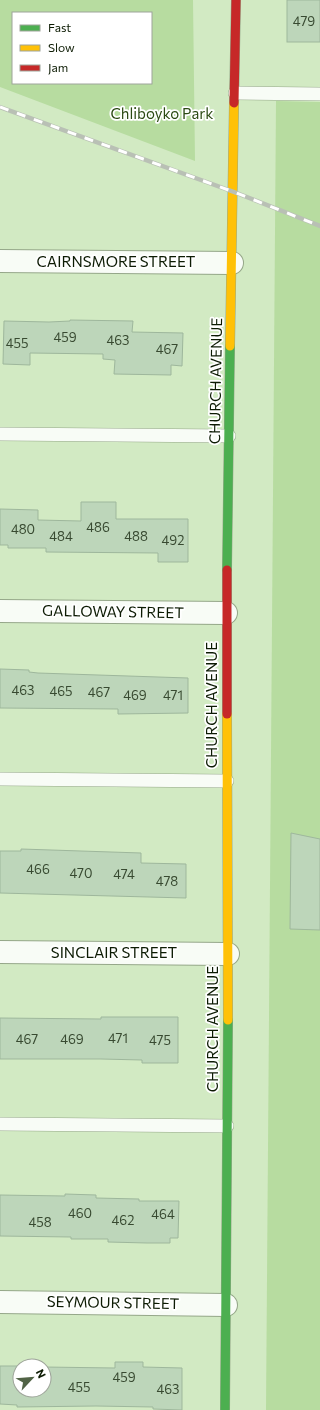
<svg xmlns="http://www.w3.org/2000/svg" width="320" height="1410" font-family="Commissioner,sans-serif">
	<style>
		.green { fill: #b7dca0; fill-rule: evenodd }
		.building { fill: #bdd6ba; stroke: #9eb79c }
		.lines { fill: none; stroke-linecap: round; stroke-linejoin: round }
		.lane-casing { stroke: #95a789; stroke-width: 14 }
		.street-casing { stroke: #95a789; stroke-width: 24 }
		.fast-casing { stroke: #95a789; stroke-width: 10 }
		.slow-casing { stroke: #95a789; stroke-width: 10 }
		.jam-casing { stroke: #95a789; stroke-width: 10 }
		.lane { stroke: #f8fcf6; stroke-width: 13 }
		.street { stroke: #f8fcf6; stroke-width: 22 }
		.fast { stroke: #4caf50; stroke-width: 9 }
		.slow { stroke: #ffc107; stroke-width: 9 }
		.jam { stroke: #c62828; stroke-width: 9 }
		.rail-casing { stroke: #b9c0b5; stroke-width: 4.5 }
		.rail { stroke: #fff; stroke-width: 3; stroke-dasharray: 9; stroke-linecap: butt }
		.labels { text-anchor: middle; stroke-width: 3.5; stroke-linejoin: round; paint-order: stroke }
		.number-label { font-size: 13px; fill: #384a31 }
		.park-label { font-size: 15px; fill: #2a4912; stroke: #fff }
		.street-label { font-size: 15px; fill: #0c1b03; stroke: #fff }
	</style>
	<rect width="100%" height="100%" fill="#d2eac3"/>
	<g class="green">
		<path d="M0 0H193L195 161 0 87ZM13 13H151V83H13Z"/>
		<polygon points="276,101 320,102 320,1410 266,1410"/>
	</g>
	<g class="building">
		<rect x="287" y="0" width="33" height="42"/>
		<polygon points="70,320 133,321 132,332 183,333 182,366 171,365 171,375 114,374 115,360 103,359 103,354 30,353 30,365 3,364 4,321 49,322 70,321"/>
		<polygon points="81,502 116,502 116,519 188,519 188,562 158,562 158,553 46,552 46,548 8,548 8,545 0,545 0,509 38,510 38,520 81,521"/>
		<polygon points="0,669 29,670 29,672 38,673 188,678 188,713 118,714 118,709 0,708"/>
		<polygon points="291,833 320,839 320,930 290,929"/>
		<polygon points="21,849 141,853 141,863 186,864 186,898 0,893 0,851 21,851"/>
		<polygon points="101,1017 178,1017 178,1063 142,1063 142,1060 101,1059 0,1059 0,1018 101,1019"/>
		<polygon points="65,1194 96,1195 96,1198 139,1199 139,1201 179,1201 178,1238 170,1238 170,1243 147,1243 108,1242 108,1239 71,1239 71,1237 0,1236 0,1195 65,1196"/>
		<polygon points="115,1362 143,1362 143,1367 182,1368 182,1410 153,1409 153,1407 96,1406 17,1407 17,1405 0,1404 0,1366 20,1366 20,1390 44,1390 44,1367 115,1368"/>
	</g>
	<g class="lines">
		<defs>
			<g id="lane">
				<polyline points="235,93 320,94"/>
				<polyline points="0,434 229,436"/>
				<polyline points="0,779 227,781"/>
				<polyline points="0,1124 227,1126"/>
			</g>
			<g id="street">
				<polyline points="0,261 232,263"/>
				<polyline points="0,611 226,613"/>
				<polyline points="0,952 228,954"/>
				<polyline points="0,1302 226,1305"/>
			</g>
			<g id="fast">
				<polyline points="227,570 230,346"/>
				<polyline points="225,1410 228,1020"/>
			</g>
			<g id="slow">
				<polyline points="230,346 234,103"/>
				<polyline points="227,714 228,1020"/>
			</g>
			<g id="jam">
				<polyline points="234,103 236,0"/>
				<polyline points="227,714 227,570"/>
			</g>
		</defs>
		<use href="#lane" class="lane-casing"/>
		<use href="#street" class="street-casing"/>
		<use href="#fast" class="fast-casing"/>
		<use href="#slow" class="slow-casing"/>
		<use href="#jam" class="jam-casing"/>
		<use href="#lane" class="lane"/>
		<use href="#street" class="street"/>
		<use href="#fast" class="fast"/>
		<use href="#slow" class="slow"/>
		<use href="#jam" class="jam"/>
		<defs>
			<polyline id="rail" points="0,107 234,192 320,226"/>
		</defs>
		<use href="#rail" class="rail-casing"/>
		<use href="#rail" class="rail"/>
	</g>
	<g class="labels">
		<g class="number-label">
			<text x="304" y="26">479</text>
			<text x="65" y="342">459</text>
			<text x="118" y="345">463</text>
			<text x="17" y="348">455</text>
			<text x="167" y="354">467</text>
			<text x="98" y="532">486</text>
			<text x="23" y="534">480</text>
			<text x="61" y="541">484</text>
			<text x="136" y="541">488</text>
			<text x="173" y="545">492</text>
			<text x="23" y="695">463</text>
			<text x="61" y="696">465</text>
			<text x="99" y="697">467</text>
			<text x="135" y="700">469</text>
			<text x="173" y="700">471</text>
			<text x="38" y="874">466</text>
			<text x="81" y="878">470</text>
			<text x="124" y="879">474</text>
			<text x="167" y="886">478</text>
			<text x="118" y="1043">471</text>
			<text x="27" y="1044">467</text>
			<text x="72" y="1044">469</text>
			<text x="160" y="1045">475</text>
			<text x="80" y="1218">460</text>
			<text x="163" y="1219">464</text>
			<text x="123" y="1225">462</text>
			<text x="40" y="1227">458</text>
			<text x="124" y="1382">459</text>
			<text x="79" y="1392">455</text>
			<text x="168" y="1394">463</text>
		</g>
		<g class="park-label">
			<text x="162" y="119">Chliboyko Park</text>
		</g>
		<g class="street-label">
			<text x="116" y="267">CAIRNSMORE STREET</text>
			<text transform="translate(216 381) rotate(-89)" y="5">CHURCH AVENUE</text>
			<text transform="translate(113 612) rotate(1)" y="5">GALLOWAY STREET</text>
			<text transform="translate(212 705) rotate(-90)" y="5">CHURCH AVENUE</text>
			<text x="114" y="958">SINCLAIR STREET</text>
			<text transform="translate(213 1029) rotate(-90)" y="5">CHURCH AVENUE</text>
			<text transform="translate(113 1303) rotate(1)" y="5">SEYMOUR STREET</text>
		</g>
	</g>
	<rect x="12" y="12" width="140" height="72" fill="#ffffff" stroke="#9ea49a"/>
	<rect x="20" y="25" width="20" height="6" fill="#4caf50" stroke="#9ea49a"/>
	<text x="48" y="32" font-size="12" fill="#0c1b03">Fast</text>
	<rect x="20" y="45" width="20" height="6" fill="#ffc107" stroke="#9ea49a"/>
	<text x="48" y="52" font-size="12" fill="#0c1b03">Slow</text>
	<rect x="20" y="65" width="20" height="6" fill="#c62828" stroke="#9ea49a"/>
	<text x="48" y="72" font-size="12" fill="#0c1b03">Jam</text>
	<g transform="translate(32 1378) rotate(64)"><circle r="19" fill="#ffffff" stroke="#9ea49a"/>
	<path d="M0-3L7 15L0 10L-7 15Z" fill="#516346"/>
	<text y="-6" font-size="11" font-weight="bold" text-anchor="middle" fill="#0c1b03">N</text>
	</g>
</svg>
